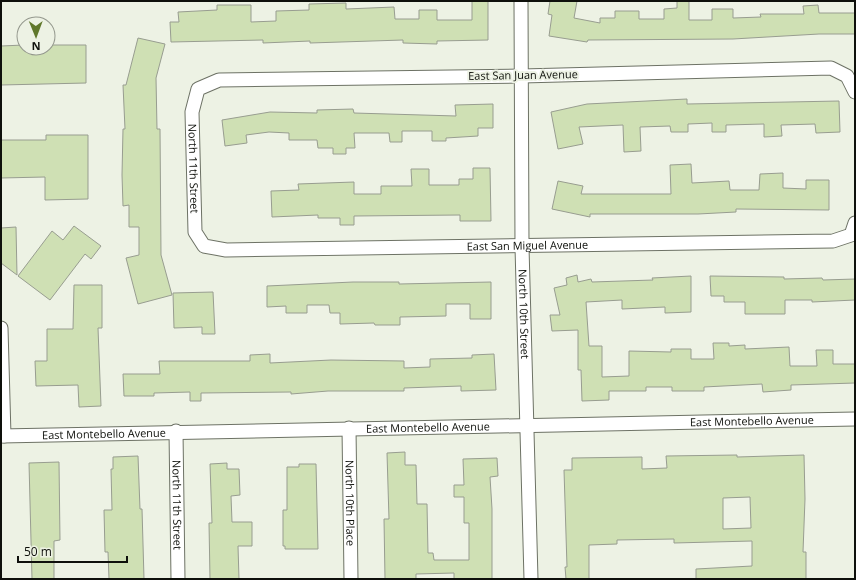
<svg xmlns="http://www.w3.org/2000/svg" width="856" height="580" font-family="'Open Sans',sans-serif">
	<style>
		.building { fill: #cfe0b4; stroke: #989d90; fill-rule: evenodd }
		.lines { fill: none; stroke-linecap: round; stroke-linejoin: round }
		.street-casing { stroke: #6d7265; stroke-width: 15 }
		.street { stroke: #fff; stroke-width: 13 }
		.labels { text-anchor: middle; stroke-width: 4; stroke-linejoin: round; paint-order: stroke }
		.street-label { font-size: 11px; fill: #0e100b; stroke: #edf2e4 }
	</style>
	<rect width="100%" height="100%" fill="#edf2e4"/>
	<g class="building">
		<polygon points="472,1 488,1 488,40 437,41 437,44 403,43 403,40 310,43 310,41 263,43 263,40 171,42 170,22 179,22 178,12 217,10 217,5 251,5 251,22 276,21 276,11 309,10 309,4 346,3 346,9 394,7 395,19 419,19 419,10 437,10 437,20 472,20"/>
		<polygon points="550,1 577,1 574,18 600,23 600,18 615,18 615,11 639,11 639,19 664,19 664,9 677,8 677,1 689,1 689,20 712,20 712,9 733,9 733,18 761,17 760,14 804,14 803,6 818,5 819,13 855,13 855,34 819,34 733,39 588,40 587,42 549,36 552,15 548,14"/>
		<polygon points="138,38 165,44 156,78 157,129 160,129 161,255 172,295 138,304 126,258 139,255 139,227 129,227 129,205 123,206 122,175 123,129 125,129 123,85 126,85"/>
		<polygon points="24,45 24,48 48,48 48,45 86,45 86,83 1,85 1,46"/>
		<polygon points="687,99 687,104 839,101 840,132 816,133 815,124 781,125 782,136 764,137 764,124 726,125 726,132 712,132 712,123 688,124 688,132 671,132 670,126 640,127 641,151 624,152 623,125 579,127 583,144 558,149 551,112 587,104"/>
		<polygon points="493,104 493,128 478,128 478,136 446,138 446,141 432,141 432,131 402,131 402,142 390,142 389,133 354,133 355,148 346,148 346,154 333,154 333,148 318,148 317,140 289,140 289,133 269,132 246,135 247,143 225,146 222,120 270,112 317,113 317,110 353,109 354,113 456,116 455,105"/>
		<polygon points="46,135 88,135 88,199 45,200 45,177 1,178 1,140 46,140"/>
		<polygon points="691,164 692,183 729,181 730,190 759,190 760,174 783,173 783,188 806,189 806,180 829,180 829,210 736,209 736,212 698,214 590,214 590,217 552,209 558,181 583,186 581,194 671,194 670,165"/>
		<polygon points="473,168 490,168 491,221 460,221 460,215 354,216 354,225 340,225 340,218 318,218 318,215 272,217 271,191 299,190 298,184 354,182 354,194 381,194 381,186 412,186 411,169 429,169 429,185 459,185 459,179 473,179"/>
		<polygon points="74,226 101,246 91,259 85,254 50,300 18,276 52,231 63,240"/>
		<polygon points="16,227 17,275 1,263 1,228"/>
		<polygon points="577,275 578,282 591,279 592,282 653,280 652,278 691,276 691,312 665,313 665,307 622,309 622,300 586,302 589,346 602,346 602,377 629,376 629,351 671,352 671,349 691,349 691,359 714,359 713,343 729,343 729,346 745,345 745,349 789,347 790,366 817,366 816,350 833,350 833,364 855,364 855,383 791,385 791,390 763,392 762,384 704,387 704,391 672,391 672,387 646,387 646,391 609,391 609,400 582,401 581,370 578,370 578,330 552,331 550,315 560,315 554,288 567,285 566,278"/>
		<polygon points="710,276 784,277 784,279 822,278 823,280 855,279 855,300 812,302 812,300 785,300 785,314 745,314 745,302 724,302 724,296 711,296"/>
		<polygon points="353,282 399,282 399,284 491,282 491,319 470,319 470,304 446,304 446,316 400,317 400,325 375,325 374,323 340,324 340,313 330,313 329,305 307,305 307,313 286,313 286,306 267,307 267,286"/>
		<polygon points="74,285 102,285 102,328 98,328 101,406 79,407 78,385 36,386 35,361 47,361 47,329 73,329"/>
		<polygon points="213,292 215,334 202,334 202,327 174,328 173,293"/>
		<polygon points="270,354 270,363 331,360 404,361 404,368 430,367 430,359 472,358 472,355 494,354 496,390 461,391 461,386 404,388 404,391 328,391 291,394 291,392 201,393 201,401 190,401 190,392 154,393 154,396 124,396 123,374 160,374 159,361 250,361 250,355"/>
		<polygon points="405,452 405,465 416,465 417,504 427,504 428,553 433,553 434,560 469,560 469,523 464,523 464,497 454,497 454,485 464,485 463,459 497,458 498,476 490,477 492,509 492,579 454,579 454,573 416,574 416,579 385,579 384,519 389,519 387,453"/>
		<path d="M737 455V457L804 455 805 499 803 552H806V579H696V569L752 566V541L674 543V539L617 540V544L589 545V579H566L565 567H567L564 470H572V458L642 457V469L667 468 666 456ZM750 497 751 528 723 529V498Z"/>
		<polygon points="138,456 140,509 142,509 144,579 109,579 108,552 105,552 104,510 112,510 111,469 113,469 113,457"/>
		<polygon points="59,462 60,540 54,541 54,579 32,579 29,463"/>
		<polygon points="227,463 227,469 239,469 240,495 231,496 232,522 252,522 252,546 238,546 239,579 210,579 209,523 212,523 210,464"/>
		<polygon points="299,464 316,464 318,549 285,549 285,546 283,546 283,510 287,510 287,467 299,467"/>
	</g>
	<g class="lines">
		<defs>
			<g id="street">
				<path id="s1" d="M521 1 522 247 531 579"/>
				<path id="s2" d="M855 92 847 76 831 68 522 76 219 80 198 89 192 112 195 232 204 246 226 250 833 241 851 235 855 223"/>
				<polyline points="1,328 4,436"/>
				<path id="s3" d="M349 428 351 579"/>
				<path id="s4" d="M176 431 178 579"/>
				<path id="s5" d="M1 436 855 419"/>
			</g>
		</defs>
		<use href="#street" class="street-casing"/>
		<use href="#street" class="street"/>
	</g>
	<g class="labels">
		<g class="street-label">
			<text transform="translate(523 75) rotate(-1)" y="4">East San Juan Avenue</text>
			<text dy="4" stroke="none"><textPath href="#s2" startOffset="751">North 11th Street</textPath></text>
			<text dy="4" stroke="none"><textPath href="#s2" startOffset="1155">East San Miguel Avenue</textPath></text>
			<text dy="4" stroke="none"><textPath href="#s1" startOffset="313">North 10th Street</textPath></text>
			<text dy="4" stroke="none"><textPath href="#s5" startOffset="751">East Montebello Avenue</textPath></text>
			<text dy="4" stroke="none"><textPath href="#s5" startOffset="427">East Montebello Avenue</textPath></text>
			<text dy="4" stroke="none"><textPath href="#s5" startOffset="103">East Montebello Avenue</textPath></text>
			<text dy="4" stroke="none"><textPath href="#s3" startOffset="75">North 10th Place</textPath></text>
			<text dy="4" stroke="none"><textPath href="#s4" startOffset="74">North 11th Street</textPath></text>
		</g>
	</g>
	<rect width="856" height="580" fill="none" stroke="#0e100b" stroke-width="4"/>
	<g transform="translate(36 36) rotate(179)"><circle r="19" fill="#edf2e4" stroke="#94988d"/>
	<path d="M0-3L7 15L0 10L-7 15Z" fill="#60782b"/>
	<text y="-6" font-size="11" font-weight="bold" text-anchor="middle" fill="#0e100b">N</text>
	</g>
	<path d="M18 556v6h109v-6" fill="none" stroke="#0e100b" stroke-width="2"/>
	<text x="24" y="556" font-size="12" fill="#0e100b" stroke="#edf2e4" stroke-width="3" paint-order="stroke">50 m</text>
</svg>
